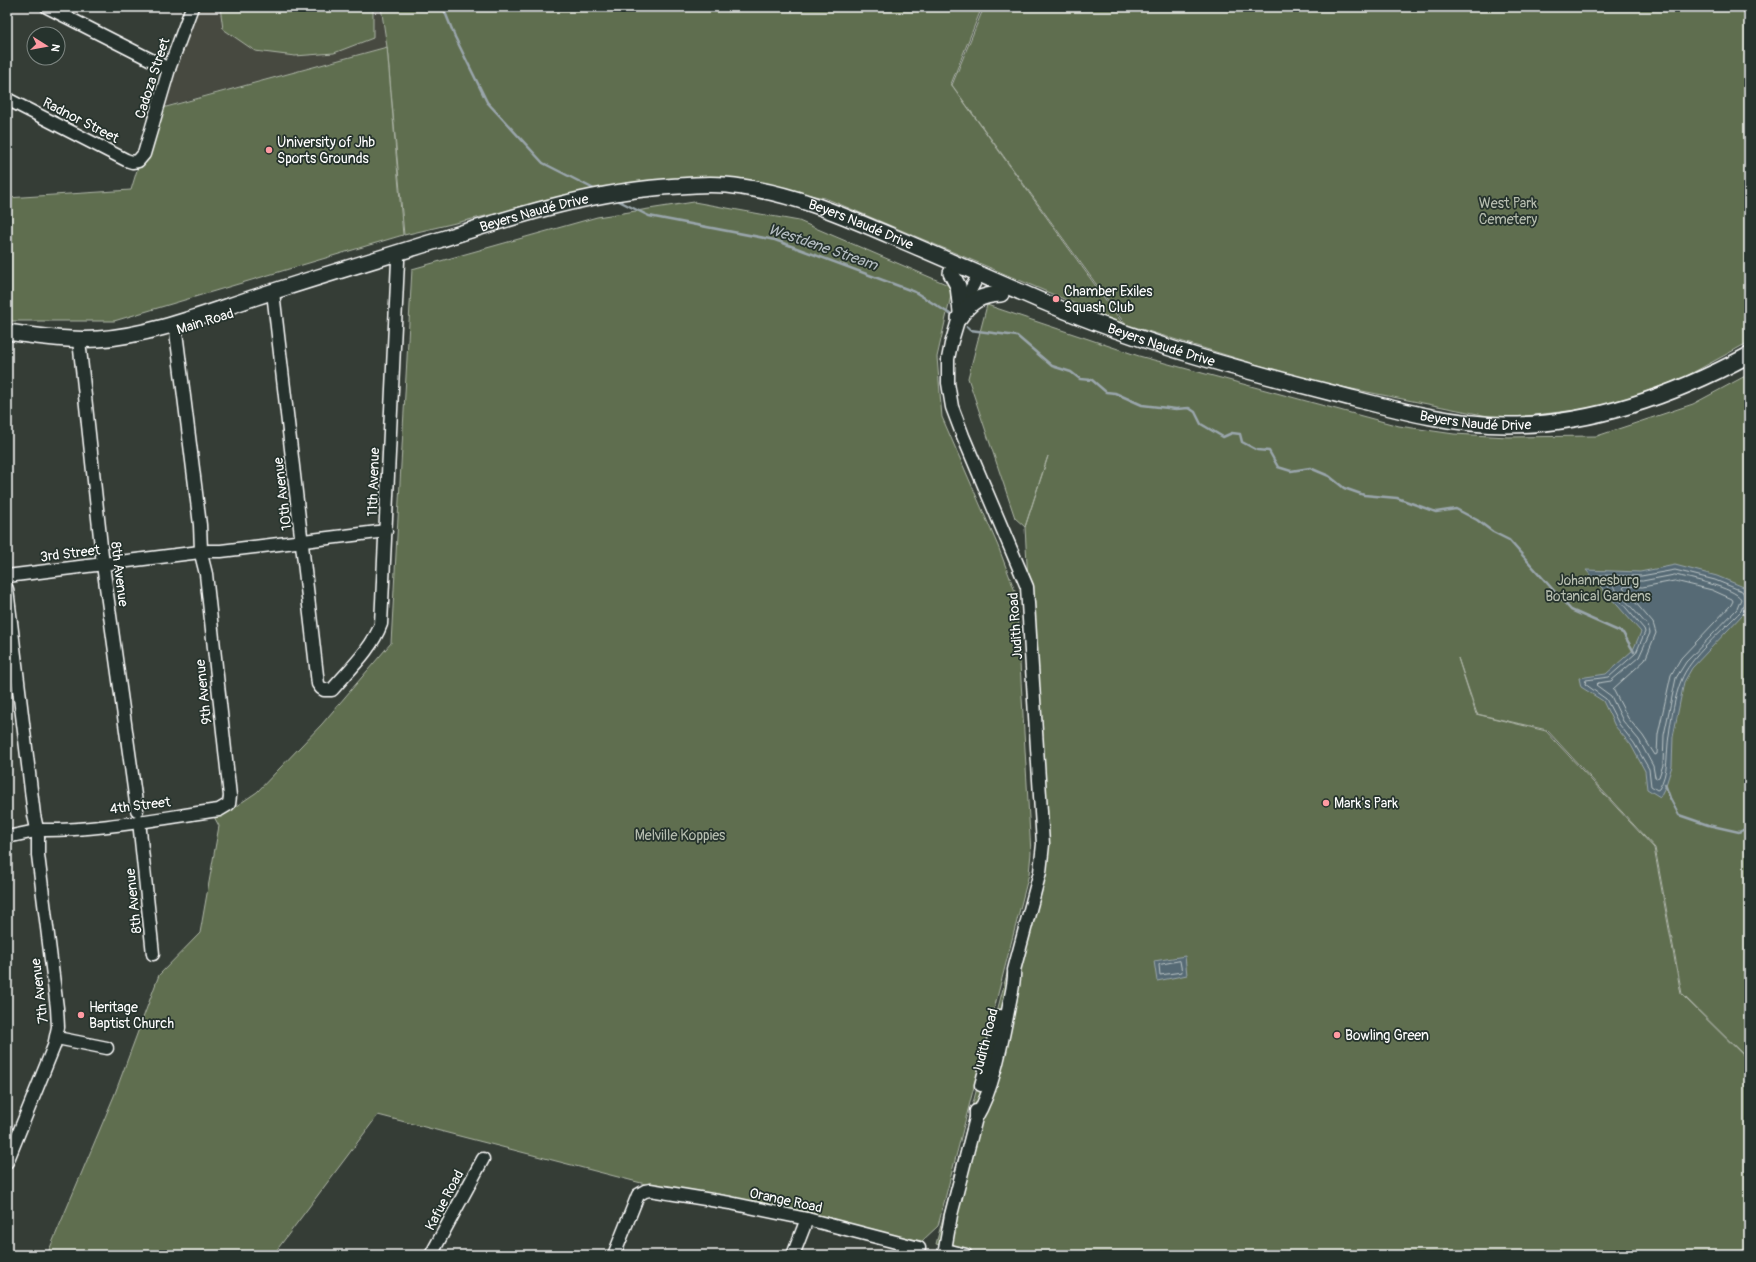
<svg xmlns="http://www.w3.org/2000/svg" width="1756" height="1262" font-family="Pangolin,sans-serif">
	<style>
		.built { fill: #474a40 }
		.green { fill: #5f6e50; stroke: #afb6a8 }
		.water { fill: #566b74; stroke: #9aa6ac }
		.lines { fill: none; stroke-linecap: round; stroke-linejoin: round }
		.shore { stroke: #bbc4c7; stroke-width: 1 }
		.stream { stroke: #9aa6ac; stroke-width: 2.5 }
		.minor-casing { stroke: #fff; stroke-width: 15 }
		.major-casing { stroke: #fff; stroke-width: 18 }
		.minor { stroke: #26332d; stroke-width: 12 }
		.major { stroke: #26332d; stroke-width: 15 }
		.poi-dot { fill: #ff9aa2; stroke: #26332d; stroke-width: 1.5 }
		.labels { text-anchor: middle; stroke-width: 3.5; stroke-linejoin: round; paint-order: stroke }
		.street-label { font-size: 14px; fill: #fff; stroke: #26332d }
		.poi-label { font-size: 14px; fill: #fff; stroke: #26332d; text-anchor: start }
		.park-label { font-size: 14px; fill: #b7beb0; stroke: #26332d }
		.water-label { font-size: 15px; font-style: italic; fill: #b3bcc0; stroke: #26332d }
	</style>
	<rect width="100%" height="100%" fill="#353d36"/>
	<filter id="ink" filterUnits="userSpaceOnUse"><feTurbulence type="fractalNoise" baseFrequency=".025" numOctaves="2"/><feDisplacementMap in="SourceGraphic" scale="8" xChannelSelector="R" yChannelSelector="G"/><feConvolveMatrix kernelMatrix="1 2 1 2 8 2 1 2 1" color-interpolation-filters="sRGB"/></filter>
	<g filter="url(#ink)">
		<polygon class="built" points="193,7 380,7 387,47 155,109"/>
		<g class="green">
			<polygon points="220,7 373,7 373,38 334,53 295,56 255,51 223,29"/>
			<polygon points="381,7 982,7 951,84 1123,324 825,198 734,180 691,178 627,183 404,235 387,47"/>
			<polygon points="984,7 1749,7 1749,342 1683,378 1608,406 1503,419 1307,380 1125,324 952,85"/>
			<polygon points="387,47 403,235 114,321 7,321 7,198 131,190 155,110"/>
			<polygon points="694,202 799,221 953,287 937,357 942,417 998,546 1016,594 1031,853 1029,874 938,1226 922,1241 649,1185 378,1115 273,1255 47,1255 114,1096 159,975 200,933 219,826 212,813 226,813 257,792 322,724 391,643 412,269 597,217"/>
			<polygon points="987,305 1139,356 1399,426 1454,434 1508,437 1597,436 1693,404 1749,374 1749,1060 1682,994 1655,848 1547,730 1477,714 1458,658 1476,714 1546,731 1654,848 1681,994 1749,1061 1749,1255 977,1255 936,1244 1042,840 1025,527 1048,456 1025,527 1015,518 968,378"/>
		</g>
		<g class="water">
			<polygon points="1675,565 1717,576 1746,588 1749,598 1744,613 1692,668 1684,682 1673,737 1672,766 1666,785 1660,797 1647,789 1645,771 1631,745 1615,726 1603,701 1581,687 1579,678 1606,674 1633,650 1641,632 1586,570 1640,572"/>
			<polygon points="1185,956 1187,975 1157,981 1154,961"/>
		</g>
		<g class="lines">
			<g class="shore">
				<path d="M1675 575C1689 578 1735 588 1741 599L1737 609 1686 662 1676 678 1664 735 1663 765 1659 777 1657 778 1655 777 1653 766 1639 740 1623 721 1611 696 1596 685 1598 683 1611 681 1639 657 1650 633 1648 626 1610 583V580L1642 581Z"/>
				<polygon points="1675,581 1712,590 1732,599 1733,601 1731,605 1681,658 1671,675 1658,734 1657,754 1655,755 1643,736 1628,718 1613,689 1645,660 1656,633 1653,623 1623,588 1625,586 1642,587"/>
				<path d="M1749 596H1745L1742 591 1715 580 1675 570 1641 576 1598 575 1644 629 1645 632 1636 653 1609 677 1586 680 1585 684 1606 699 1619 724 1634 743 1649 769 1651 786 1657 790 1659 789C1669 772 1666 754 1669 735 1671 720 1675 695 1681 681 1689 658 1724 629 1741 611L1744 603 1749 602"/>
				<polygon points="1180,961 1182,972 1160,975 1159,965"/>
			</g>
			<g class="stream">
				<polyline points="443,7 455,37 487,102 543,163 594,189"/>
				<polyline points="615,199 649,216 775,240 915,292 950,314"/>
				<polyline points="967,327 970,330 1017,336 1052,366 1071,372 1080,379 1092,380 1106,392 1115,393 1142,405 1176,409 1189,408 1195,412 1201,424 1223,437 1232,433 1240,434 1242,442 1257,450 1269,451 1278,467 1291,471 1310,468 1329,476 1344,488 1364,495 1397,498 1436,512 1456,509 1477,520 1493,532 1509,540 1571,610 1623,633 1634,652"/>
				<polyline points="1665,784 1670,798 1679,815 1708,825 1739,832 1749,827"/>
			</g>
			<defs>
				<g id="minor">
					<polyline points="47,7 169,69"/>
					<polyline points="7,99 126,160 132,162 138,161 144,154 169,69 192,7"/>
					<path d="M273 292 318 684 321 688 324 690H332C349 670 372 649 381 624L398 261 397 252"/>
					<polyline points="175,324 200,525 201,550"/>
					<polyline points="79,340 103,565 137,810"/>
					<polyline points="208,551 221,551 386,531"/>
					<polyline points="7,576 200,552"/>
					<polyline points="7,589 34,815 37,829"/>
					<polyline points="139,821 153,954"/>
					<path d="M39 830C97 831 161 818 219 810L229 804 230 796 206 574 202 558"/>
					<polyline points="7,837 31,832"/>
					<polyline points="57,1038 107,1048"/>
					<polyline points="981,1085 1000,1016"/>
					<path d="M976 1118C994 1088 1002 1041 1009 1006 1011 994 1015 982 1014 970L1040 872 1043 844 1027 587 963 436 952 407 948 383V359L951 344 963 304 979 274"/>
					<polyline points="7,1162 54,1046 58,1027 57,1008 38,855 38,837"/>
					<polyline points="946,1250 966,1255"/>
					<polyline points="431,1255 483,1159"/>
					<polyline points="614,1255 638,1195 645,1191 650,1190 730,1203 807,1219 919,1248"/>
					<polyline points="793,1255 807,1219"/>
					<polyline points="944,1255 951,1215 976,1118 976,1111"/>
				</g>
				<g id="major">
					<polyline points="951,273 958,286 961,312"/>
					<path d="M959 318C971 301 980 295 1001 294"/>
					<path id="s1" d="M7 332C37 336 67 341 98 339 153 335 204 314 256 297 317 277 378 259 439 240 518 215 596 190 679 186 700 184 721 183 742 187 794 194 842 215 889 235 934 254 979 274 1023 293 1124 338 1229 367 1336 394 1391 408 1448 425 1506 425 1591 425 1675 395 1749 355"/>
				</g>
			</defs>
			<use href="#minor" class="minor-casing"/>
			<use href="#major" class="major-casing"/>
			<use href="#minor" class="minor"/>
			<use href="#major" class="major"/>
		</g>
	</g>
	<g class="poi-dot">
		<circle cx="269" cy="150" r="4"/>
		<circle cx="1056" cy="299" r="4"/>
		<circle cx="1326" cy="803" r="4"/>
		<circle cx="81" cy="1015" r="4"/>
		<circle cx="1337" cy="1035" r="4"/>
	</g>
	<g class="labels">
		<g class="street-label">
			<text transform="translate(152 78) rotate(-72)" y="5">Cadoza Street</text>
			<text transform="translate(81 120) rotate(27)" y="5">Radnor Street</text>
			<text dy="5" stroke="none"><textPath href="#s1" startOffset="546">Beyers Naudé Drive</textPath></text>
			<text dy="5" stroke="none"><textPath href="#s1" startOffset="882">Beyers Naudé Drive</textPath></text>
			<text transform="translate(205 321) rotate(-17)" y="5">Main Road</text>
			<text dy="5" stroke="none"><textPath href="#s1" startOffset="1206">Beyers Naudé Drive</textPath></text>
			<text dy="5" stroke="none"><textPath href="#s1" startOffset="1530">Beyers Naudé Drive</textPath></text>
			<text transform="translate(373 482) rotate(-88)" y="5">11th Avenue</text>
			<text transform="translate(282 494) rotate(-97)" y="5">10th Avenue</text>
			<text transform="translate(70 553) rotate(-7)" y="5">3rd Street</text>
			<text transform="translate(120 574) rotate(83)" y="5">8th Avenue</text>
			<text transform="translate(1015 626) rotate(-94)" y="5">Judith Road</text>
			<text transform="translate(203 692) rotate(-96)" y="5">9th Avenue</text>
			<text transform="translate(140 805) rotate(-7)" y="5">4th Street</text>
			<text transform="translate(133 901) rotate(-96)" y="5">8th Avenue</text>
			<text transform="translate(39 991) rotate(-97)" y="5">7th Avenue</text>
			<text transform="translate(985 1041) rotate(-76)" y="5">Judith Road</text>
			<text transform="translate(444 1200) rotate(-62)" y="5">Kafue Road</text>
			<text transform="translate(786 1200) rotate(12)" y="5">Orange Road</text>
		</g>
		<g class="poi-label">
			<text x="277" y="147">University of Jhb<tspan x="277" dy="16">Sports Grounds</tspan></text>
			<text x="1064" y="296">Chamber Exiles<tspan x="1064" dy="16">Squash Club</tspan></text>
			<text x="1334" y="808">Mark's Park</text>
			<text x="89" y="1012">Heritage<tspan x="89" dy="16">Baptist Church</tspan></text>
			<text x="1345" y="1040">Bowling Green</text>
		</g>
		<g class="park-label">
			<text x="1508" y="208">West Park<tspan x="1508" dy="16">Cemetery</tspan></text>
			<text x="1598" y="585">Johannesburg<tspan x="1598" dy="16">Botanical Gardens</tspan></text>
			<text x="680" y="840">Melville Koppies</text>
		</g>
		<g class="water-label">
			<text transform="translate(823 247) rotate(19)" y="5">Westdene Stream</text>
		</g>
	</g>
	<rect width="1756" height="1262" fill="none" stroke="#26332d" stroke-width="24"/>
	<rect x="12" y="12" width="1732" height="1238" fill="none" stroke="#fff" stroke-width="1.5" filter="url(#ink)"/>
	<g transform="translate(46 46) rotate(101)"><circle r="19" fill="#26332d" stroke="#7d8581"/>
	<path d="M0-3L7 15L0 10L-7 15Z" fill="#ff9aa2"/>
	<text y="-6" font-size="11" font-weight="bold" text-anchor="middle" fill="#ffffff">N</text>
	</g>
</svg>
